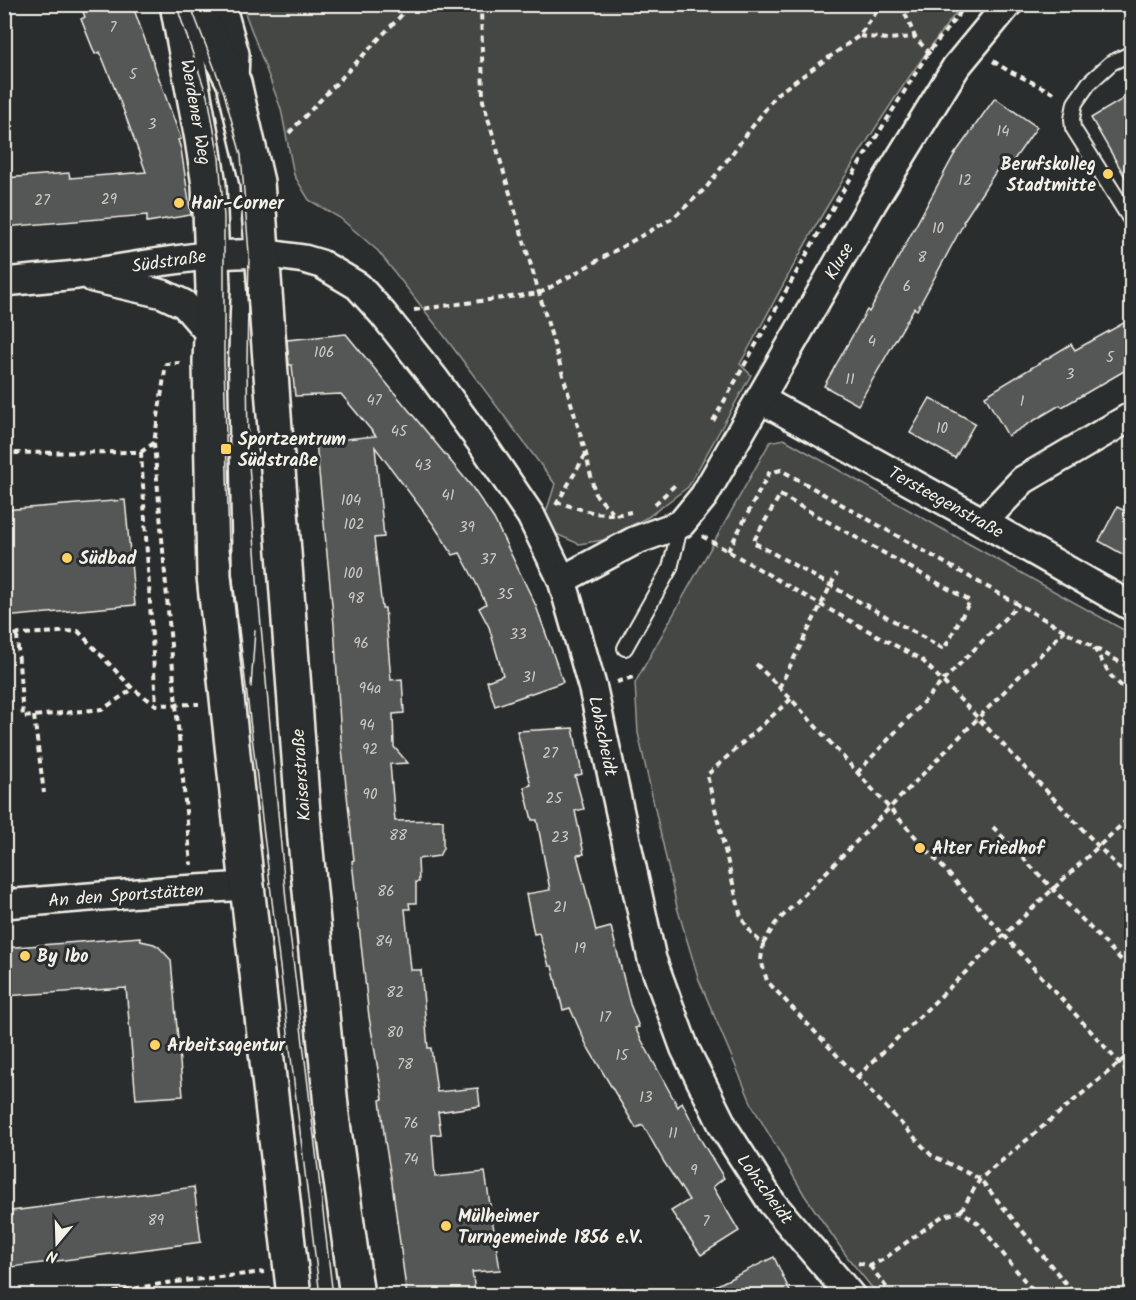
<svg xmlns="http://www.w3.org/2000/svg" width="1136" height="1300" font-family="Kalam,sans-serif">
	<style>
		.green { fill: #444645; stroke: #9c9c96; stroke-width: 1.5 }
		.building { fill: #555756; stroke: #f4f1e8; stroke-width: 1.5 }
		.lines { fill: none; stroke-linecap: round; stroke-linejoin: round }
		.service-casing { stroke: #f4f1e8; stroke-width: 18 }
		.minor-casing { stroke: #f4f1e8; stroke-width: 32 }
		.secondary-casing { stroke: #f4f1e8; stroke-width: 38 }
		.path { stroke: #f4f1e8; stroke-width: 4; stroke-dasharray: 6 4.5; stroke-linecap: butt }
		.service { stroke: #2a2d2e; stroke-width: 14 }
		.minor { stroke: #2a2d2e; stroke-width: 27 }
		.secondary { stroke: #2a2d2e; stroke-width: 33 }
		.tram { stroke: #f4f1e8; stroke-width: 1.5 }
		.poi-dot { fill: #ffd166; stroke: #2a2d2e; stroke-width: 2 }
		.labels { text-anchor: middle; stroke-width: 6; stroke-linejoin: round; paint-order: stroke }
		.number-label { font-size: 15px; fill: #cccac4 }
		.street-label { font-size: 18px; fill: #f4f1e8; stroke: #2a2d2e }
		.poi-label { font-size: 18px; font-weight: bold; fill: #f4f1e8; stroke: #2a2d2e; text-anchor: start }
	</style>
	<rect width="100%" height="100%" fill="#2a2d2e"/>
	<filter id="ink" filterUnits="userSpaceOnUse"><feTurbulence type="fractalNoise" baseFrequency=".0167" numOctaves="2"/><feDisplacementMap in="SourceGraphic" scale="12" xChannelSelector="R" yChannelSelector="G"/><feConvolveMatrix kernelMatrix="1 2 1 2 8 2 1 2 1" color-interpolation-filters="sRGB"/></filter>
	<g filter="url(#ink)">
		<g class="green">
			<path d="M242 5H962C910 71 865 142 822 215 794 263 768 314 740 364L751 375 688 487 648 517 603 540 579 544 556 534 544 519 555 484 439 329 378 251 340 218 309 200 294 175 281 109Z"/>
			<polygon points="784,439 944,530 1131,634 1131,1295 878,1295 848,1258 805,1196 753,1107 699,980 677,907 638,733 635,683 770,442"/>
		</g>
		<g class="building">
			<polygon points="80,4 132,4 181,139 178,140 181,149 191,215 147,222 147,215 4,227 4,178 69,173 70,178 146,172 123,109 100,52 95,54 81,19 85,17"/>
			<polygon points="1131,94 1131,187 1091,118"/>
			<polygon points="995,98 1037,127 1011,164 1004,159 963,222 964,223 917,310 914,308 858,405 824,386 867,310 869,312 954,155"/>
			<polygon points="1131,319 1131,367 1062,407 1060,405 1008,436 985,396 1071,344 1075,350"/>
			<polygon points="346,334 472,487 494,519 536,606 563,682 495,706 487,681 503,675 489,627 479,608 486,604 476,583 460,553 453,555 433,524 375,447 384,537 374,538 382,608 385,608 391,680 402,679 404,713 393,714 394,747 408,763 390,764 395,821 443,820 443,848 439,856 418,859 419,882 416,882 416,903 409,903 410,909 405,909 411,970 421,970 428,1048 431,1048 437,1092 478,1088 480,1106 438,1112 441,1134 432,1135 435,1177 485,1172 500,1270 472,1272 476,1296 407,1296 392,1183 385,1141 380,1100 383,1099 369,1017 352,861 354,860 341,739 334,625 316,442 376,436 341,394 295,396 292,365 289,365 287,340"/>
			<polygon points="930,398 975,423 955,458 910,433"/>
			<polygon points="125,500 135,605 4,617 4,510"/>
			<polygon points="1117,507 1131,514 1131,559 1099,541"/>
			<polygon points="573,728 582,774 575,776 584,809 575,811 584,854 577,855 596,931 611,927 630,1004 639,1027 635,1028 678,1107 682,1102 702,1142 724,1178 713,1187 739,1231 701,1255 671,1211 689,1200 664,1162 643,1125 636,1128 587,1046 570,1008 563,1010 552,966 549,966 539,933 534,934 526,894 550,890 537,820 532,820 524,787 531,785 517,731"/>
			<polygon points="140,937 141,941 154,944 159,947 171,960 183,1096 136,1099 126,988 4,996 4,948"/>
			<polygon points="194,1187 201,1242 4,1268 4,1212"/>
			<polygon points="774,1257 792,1296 695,1296"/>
		</g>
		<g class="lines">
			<defs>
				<g id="service">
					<polyline points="1132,53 1111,63 1089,83 1075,103 1072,119 1073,128 1132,222"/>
					<polyline points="625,648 670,568 681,524"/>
				</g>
				<g id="minor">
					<polyline points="221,4 235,54 234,79"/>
					<polyline points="93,278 163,294 184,304 211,335"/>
					<polyline points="4,282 77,275 160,262 212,255 262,253 304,259 321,264 358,286 383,314 434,378 483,445 531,516 562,580 593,689 652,959 685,1049 725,1130 772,1203 851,1296"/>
					<polyline points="760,399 983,522 1132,607"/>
					<polyline points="983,522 1023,480 1132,416"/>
					<polyline points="562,580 634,541 681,524 704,496 873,202 956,67 1008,4"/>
					<polyline points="4,904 163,891 247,886"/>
				</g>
				<g id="secondary">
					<polyline points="177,4 202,139 209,185 213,288 210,362 214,576 247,886 294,1296"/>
					<polyline points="193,4 234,83 257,182 305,840 332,1116 357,1296"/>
				</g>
			</defs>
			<use href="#service" class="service-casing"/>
			<use href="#minor" class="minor-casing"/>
			<use href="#secondary" class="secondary-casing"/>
			<g class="path">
				<polyline points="481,4 483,101 586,454 595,494 615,515 631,512"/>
				<polyline points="901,4 915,37 930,54"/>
				<polyline points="860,36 887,39 915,37"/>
				<polyline points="993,61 1007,70 1058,95"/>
				<polyline points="289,133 412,4"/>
				<polyline points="414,310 540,293 673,218 706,188 777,94 859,36 882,4"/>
				<polyline points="713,421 836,202 928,53 967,4"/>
				<polyline points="154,443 176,705 191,865"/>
				<polyline points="141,452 156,705"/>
				<polyline points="4,453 141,452 154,443 166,364 180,363"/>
				<polygon points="780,495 970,601 944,649 753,542"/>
				<polyline points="556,502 595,513 614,515"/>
				<polyline points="655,504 676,484"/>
				<polyline points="556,505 586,454"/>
				<polyline points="702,536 821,605 922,660 978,718 1132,882"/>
				<polyline points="728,551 769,473 781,470 1132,669"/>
				<polyline points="4,635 78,631 133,689 156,705 199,704"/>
				<polyline points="17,635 23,717 103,709 133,689"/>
				<polyline points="1094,648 1111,676 1132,696"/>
				<polyline points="756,664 791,699 1132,1077"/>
				<polyline points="617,682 633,677"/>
				<polyline points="779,688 837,573"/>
				<polyline points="791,699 707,775 741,917 752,934 763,944 761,960 767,981 931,1155 980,1179 1076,1296"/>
				<polyline points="34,716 44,793"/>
				<polyline points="857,773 942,682 1019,604"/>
				<polyline points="993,827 1132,971"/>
				<polyline points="763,944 775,924 1065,630"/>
				<polyline points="857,1077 1004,935 1132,815"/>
				<polyline points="961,1211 980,1179 1132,1052"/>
				<polyline points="858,1263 870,1266 884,1259 941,1217 961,1211 979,1224 1037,1296"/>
				<polyline points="870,1266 893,1296"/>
				<polyline points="93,1296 166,1283 264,1272"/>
			</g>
			<use href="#service" class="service"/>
			<use href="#minor" class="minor"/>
			<use href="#secondary" class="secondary"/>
			<g class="tram">
				<polyline points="176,4 209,102 219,158 224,217 224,361 229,547 320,1296"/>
				<polyline points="190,4 224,93 241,155 249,253 247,361 248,450 258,593 286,900 333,1296"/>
				<polyline points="251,687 255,630"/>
			</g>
		</g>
	</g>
	<g class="poi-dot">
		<circle cx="1108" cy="174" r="6"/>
		<circle cx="179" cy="203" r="6"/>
		<rect x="220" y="443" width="12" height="12" rx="3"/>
		<circle cx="67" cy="558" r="6"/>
		<circle cx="920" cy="848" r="6"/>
		<circle cx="25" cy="956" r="6"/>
		<circle cx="155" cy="1045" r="6"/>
		<circle cx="446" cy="1226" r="6"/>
	</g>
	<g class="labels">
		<g class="number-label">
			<text x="113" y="32">7</text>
			<text x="133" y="79">5</text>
			<text x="152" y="129">3</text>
			<text x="1003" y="136">14</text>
			<text x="965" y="185">12</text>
			<text x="109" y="204">29</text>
			<text x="42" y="205">27</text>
			<text x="938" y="233">10</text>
			<text x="922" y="262">8</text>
			<text x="907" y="291">6</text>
			<text x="872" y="346">4</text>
			<text x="324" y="357">106</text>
			<text x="1110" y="362">5</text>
			<text x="1070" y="379">3</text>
			<text x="850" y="384">11</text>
			<text x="374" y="405">47</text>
			<text x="1022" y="406">1</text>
			<text x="942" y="433">10</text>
			<text x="399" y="436">45</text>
			<text x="423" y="470">43</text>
			<text x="448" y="500">41</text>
			<text x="351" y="505">104</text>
			<text x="354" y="529">102</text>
			<text x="467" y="532">39</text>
			<text x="488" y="564">37</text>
			<text x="353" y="578">100</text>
			<text x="505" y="599">35</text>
			<text x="356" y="603">98</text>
			<text x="518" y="639">33</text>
			<text x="361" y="648">96</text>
			<text x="529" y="682">31</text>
			<text x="370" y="693">94a</text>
			<text x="367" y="730">94</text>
			<text x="370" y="754">92</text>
			<text x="550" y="758">27</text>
			<text x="370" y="799">90</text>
			<text x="554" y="803">25</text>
			<text x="398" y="840">88</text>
			<text x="560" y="842">23</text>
			<text x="386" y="896">86</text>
			<text x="560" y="912">21</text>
			<text x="384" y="946">84</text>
			<text x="580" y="953">19</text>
			<text x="395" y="997">82</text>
			<text x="605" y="1022">17</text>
			<text x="395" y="1037">80</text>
			<text x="622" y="1060">15</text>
			<text x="405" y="1069">78</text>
			<text x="646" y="1102">13</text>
			<text x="411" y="1128">76</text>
			<text x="673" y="1138">11</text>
			<text x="411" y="1164">74</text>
			<text x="694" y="1175">9</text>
			<text x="156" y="1225">89</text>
			<text x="706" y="1226">7</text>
		</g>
		<g class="street-label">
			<text transform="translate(196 112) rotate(80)" y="6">Werdener Weg</text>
			<text transform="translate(169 261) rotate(-8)" y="6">Südstraße</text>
			<text transform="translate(839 261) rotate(-60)" y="6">Kluse</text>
			<text transform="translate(946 502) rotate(29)" y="6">Tersteegenstraße</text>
			<text transform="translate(603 736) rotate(78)" y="6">Lohscheidt</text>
			<text transform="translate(301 775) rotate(-94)" y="6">Kaiserstraße</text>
			<text transform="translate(126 895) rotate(-4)" y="6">An den Sportstätten</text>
			<text transform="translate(765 1189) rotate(54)" y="6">Lohscheidt</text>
		</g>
		<g class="poi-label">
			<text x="1096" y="170" text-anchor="end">Berufskolleg<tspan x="1096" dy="21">Stadtmitte</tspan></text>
			<text x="191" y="209">Hair-Corner</text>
			<text x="238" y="445">Sportzentrum<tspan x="238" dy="21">Südstraße</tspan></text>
			<text x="79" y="564">Südbad</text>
			<text x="932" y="854">Alter Friedhof</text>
			<text x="37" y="962">By Ibo</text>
			<text x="167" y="1051">Arbeitsagentur</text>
			<text x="458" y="1222">Mülheimer<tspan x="458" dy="21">Turngemeinde 1856 e.V.</tspan></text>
		</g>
	</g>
	<rect width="1136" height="1300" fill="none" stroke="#2a2d2e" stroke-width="24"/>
	<rect x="12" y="12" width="1112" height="1276" fill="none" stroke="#f4f1e8" stroke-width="2" filter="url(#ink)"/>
	<g transform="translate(57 1243) rotate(199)" stroke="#2a2d2e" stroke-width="4.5" paint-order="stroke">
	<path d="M0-4.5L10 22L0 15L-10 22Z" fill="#f4f1e8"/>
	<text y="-9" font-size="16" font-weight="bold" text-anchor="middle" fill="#f4f1e8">N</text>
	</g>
</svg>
